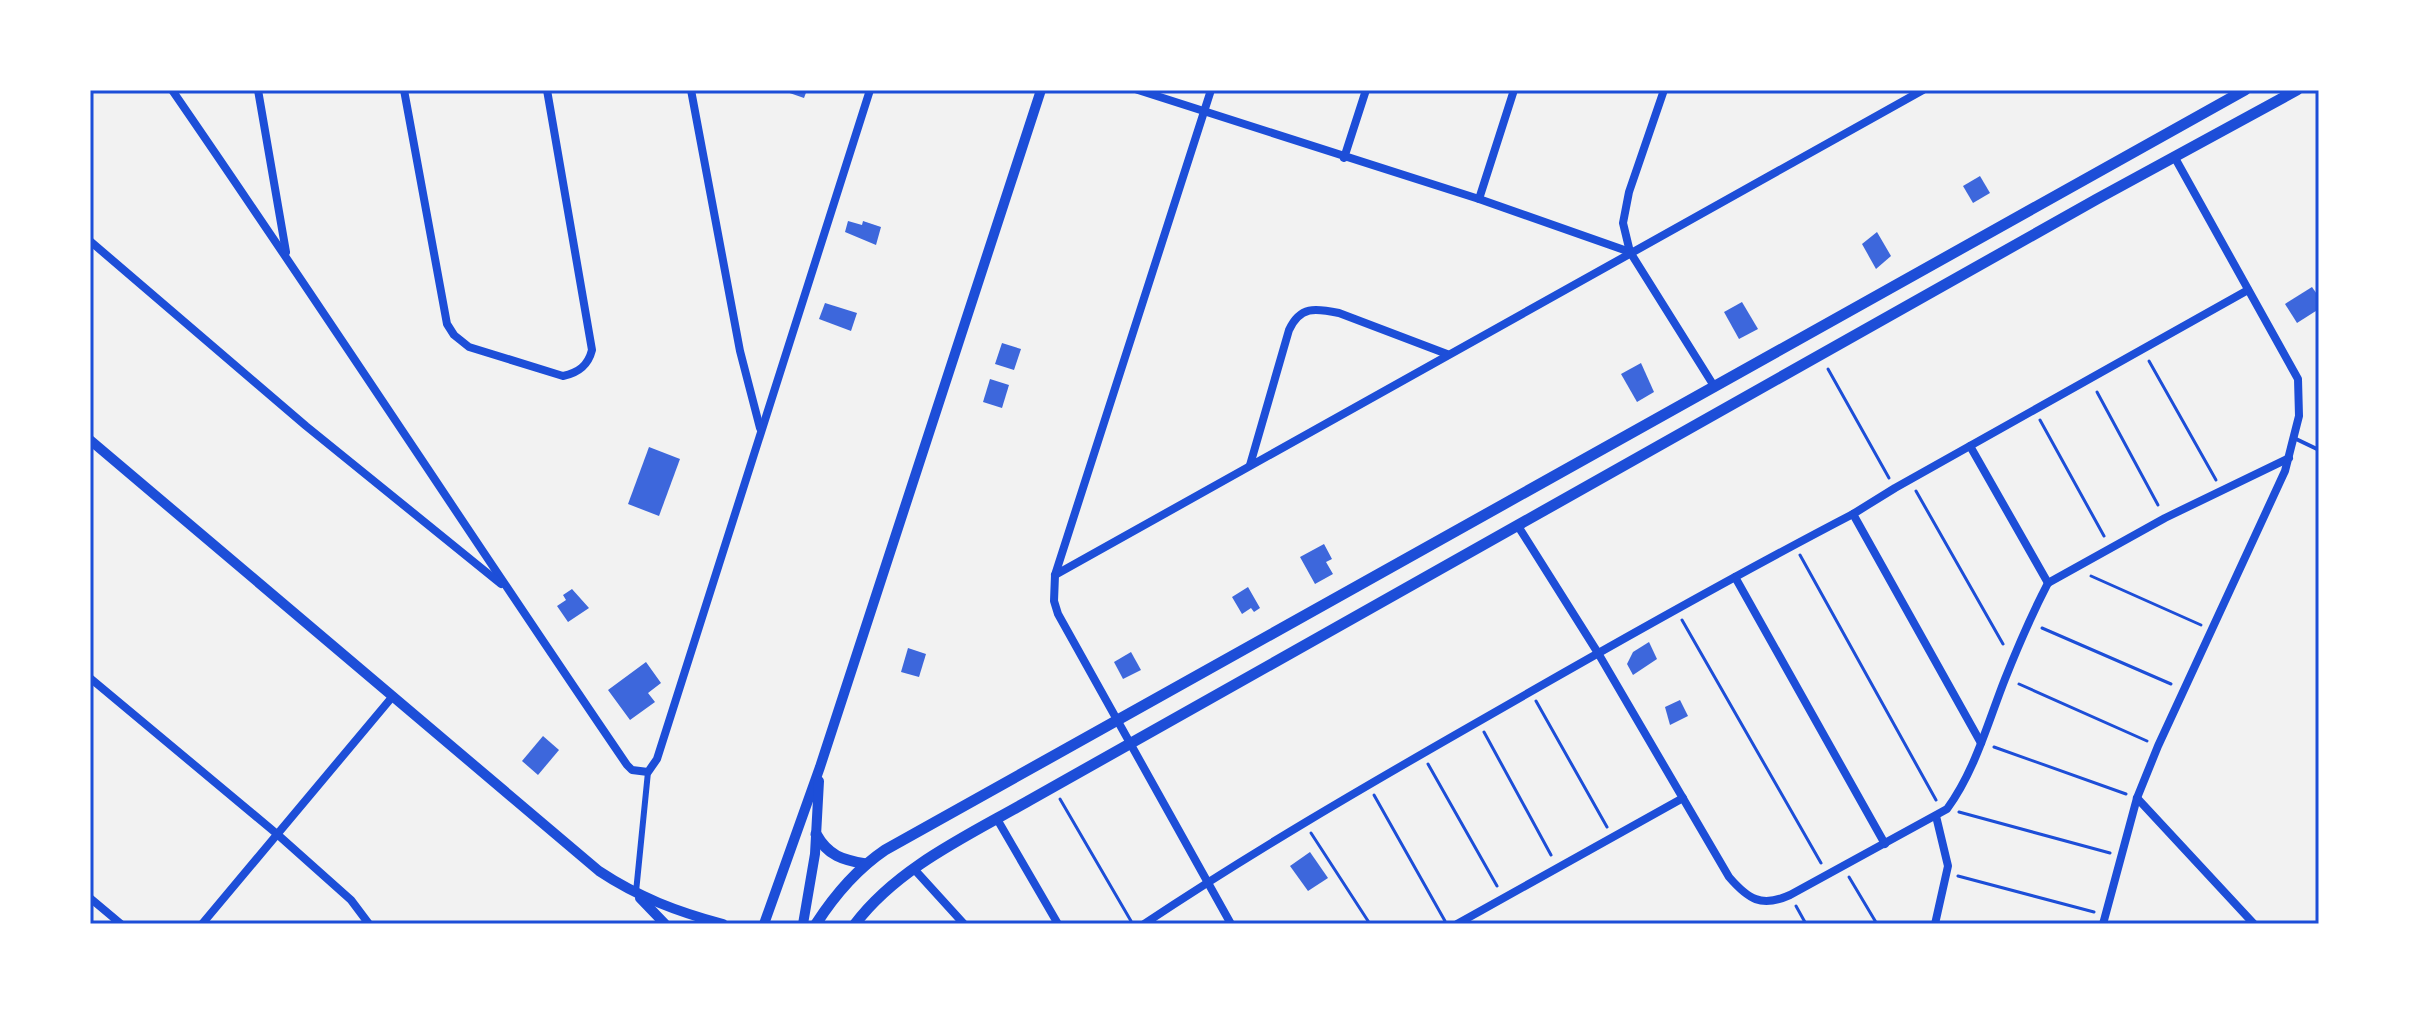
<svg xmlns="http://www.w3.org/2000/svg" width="2409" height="1014" font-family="'Fira Sans Condensed',sans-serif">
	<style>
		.building { fill: #3d67dc }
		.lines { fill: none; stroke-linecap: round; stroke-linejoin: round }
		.path { stroke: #1d4ed8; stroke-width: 3 }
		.service { stroke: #1d4ed8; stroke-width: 4 }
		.pedestrian { stroke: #1d4ed8; stroke-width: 6 }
		.minor { stroke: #1d4ed8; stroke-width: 8 }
		.tertiary { stroke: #1d4ed8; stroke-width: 10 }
		.secondary { stroke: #1d4ed8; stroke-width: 11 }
		.neatline { fill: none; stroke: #1d4ed8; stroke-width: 3 }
	</style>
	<rect width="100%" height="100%" fill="#f2f2f2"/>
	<g class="building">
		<polygon points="781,90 807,90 804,98"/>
		<polygon points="1980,176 1990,193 1973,203 1963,186"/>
		<polygon points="848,221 862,225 863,221 881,227 876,245 845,232"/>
		<polygon points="1877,232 1891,256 1876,269 1862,244"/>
		<polygon points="2312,287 2319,297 2319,309 2297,323 2285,304"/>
		<polygon points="1742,302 1758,329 1739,339 1724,312"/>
		<polygon points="825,303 857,313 851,331 819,319"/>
		<polygon points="1002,343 1021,349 1014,370 995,364"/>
		<polygon points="1641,363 1654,392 1637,402 1621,374"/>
		<polygon points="990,379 1009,385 1002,408 983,402"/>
		<polygon points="649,447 680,459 659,516 628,504"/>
		<polygon points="1324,544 1332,559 1326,562 1333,574 1315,584 1300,557"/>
		<polygon points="1248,587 1260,608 1254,612 1251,608 1242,614 1232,597"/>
		<polygon points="572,589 589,608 568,622 557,606 566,600 563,595"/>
		<polygon points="1649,642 1657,659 1633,675 1627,664 1633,652"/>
		<polygon points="908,648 926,654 919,677 901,672"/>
		<polygon points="1131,652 1141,670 1123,679 1114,662"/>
		<polygon points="646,662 661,683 648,693 655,702 630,720 608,690"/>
		<polygon points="1680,700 1688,716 1670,725 1665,707"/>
		<polygon points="543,736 559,750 538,775 522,761"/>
		<polygon points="1310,852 1328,878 1308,891 1290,866"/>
	</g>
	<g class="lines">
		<g class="path">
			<polyline points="2149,361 2216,480"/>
			<polyline points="1828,369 1889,478"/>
			<polyline points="2097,392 2158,505"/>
			<polyline points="2040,420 2104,536"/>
			<polyline points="1916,491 2003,644"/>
			<polyline points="1800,555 1936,800"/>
			<polyline points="2091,576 2201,625"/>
			<polyline points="1682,620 1821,863"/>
			<polyline points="2042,628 2171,684"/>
			<polyline points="2019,684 2147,741"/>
			<polyline points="1536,701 1607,827"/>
			<polyline points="1484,732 1551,855"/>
			<polyline points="1994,747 2126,794"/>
			<polyline points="1428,764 1497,886"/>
			<polyline points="1374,795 1445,921"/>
			<polyline points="1060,799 1131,921"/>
			<polyline points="1959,812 2110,853"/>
			<polyline points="1311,833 1370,924"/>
			<polyline points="1958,876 2094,912"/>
			<polyline points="1849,877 1877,924"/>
			<polyline points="1796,906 1806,924"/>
		</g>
		<polyline class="service" points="2294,438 2319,450"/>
		<polyline class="pedestrian" points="636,892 648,772"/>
		<g class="minor">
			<path d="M172 90C326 313 474 541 627 765L632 770 648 772 657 759 870 90"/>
			<polyline points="258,90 286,252"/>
			<path d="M404 90 447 324 454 335 469 347 563 376C578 373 588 366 592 350L547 90"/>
			<polyline points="691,90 740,351 760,428"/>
			<polyline points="1138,90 1479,199 1630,252"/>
			<polyline points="1211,90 1055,575 1054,601 1058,614 1231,924"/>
			<polyline points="1664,90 1629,192 1623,223 1630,252 1714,386"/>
			<polyline points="1344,158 1366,90"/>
			<polyline points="1479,199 1514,90"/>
			<polyline points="90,241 306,426 501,584"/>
			<polyline points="1970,446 2048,583"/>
			<path d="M1250 465 1289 330C1300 306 1315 308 1339 313L1447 354"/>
			<polyline points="1853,514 1981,743"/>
			<path d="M1518 526 1598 653 1729 877C1748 899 1761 908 1790 895L1947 809C1975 771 1988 722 2005 679 2018 646 2032 614 2048 583"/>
			<polyline points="1055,575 1923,90"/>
			<polyline points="1735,577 1885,844"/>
			<polyline points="2048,583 2165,518 2289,458"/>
			<polyline points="90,678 277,834 351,900 369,924"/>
			<polyline points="2137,798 2254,924"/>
			<polyline points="997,819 1058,924"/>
			<polyline points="914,869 964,924"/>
			<polyline points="90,898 121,924"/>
			<polyline points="202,924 393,696"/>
			<path d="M1144 924C1252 852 1364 787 1476 723 1601 651 1726 580 1853 514L1895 488 2248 290"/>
			<polyline points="1457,924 1683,798"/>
			<polyline points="1935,924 1948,866 1936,816"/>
			<polyline points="2103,924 2137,798 2158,746 2285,471 2299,416 2298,379 2175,158"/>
		</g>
		<g class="tertiary">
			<path d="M90 440 599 871C638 897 678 912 723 924"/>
			<polyline points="640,898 665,924"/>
			<polyline points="764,924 820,767 1041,90"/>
			<polyline points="803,924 815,854 819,781"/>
		</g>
		<g class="secondary">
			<path d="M816 834C828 856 843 860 866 864"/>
			<path d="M816 924C834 896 857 869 885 850L2245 90"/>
			<path d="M855 924C898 867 969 835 1030 800L2097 199 2297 90"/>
		</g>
	</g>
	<rect width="2409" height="1014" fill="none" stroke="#ffffff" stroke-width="184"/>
	<rect x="92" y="92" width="2225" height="830" class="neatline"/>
</svg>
